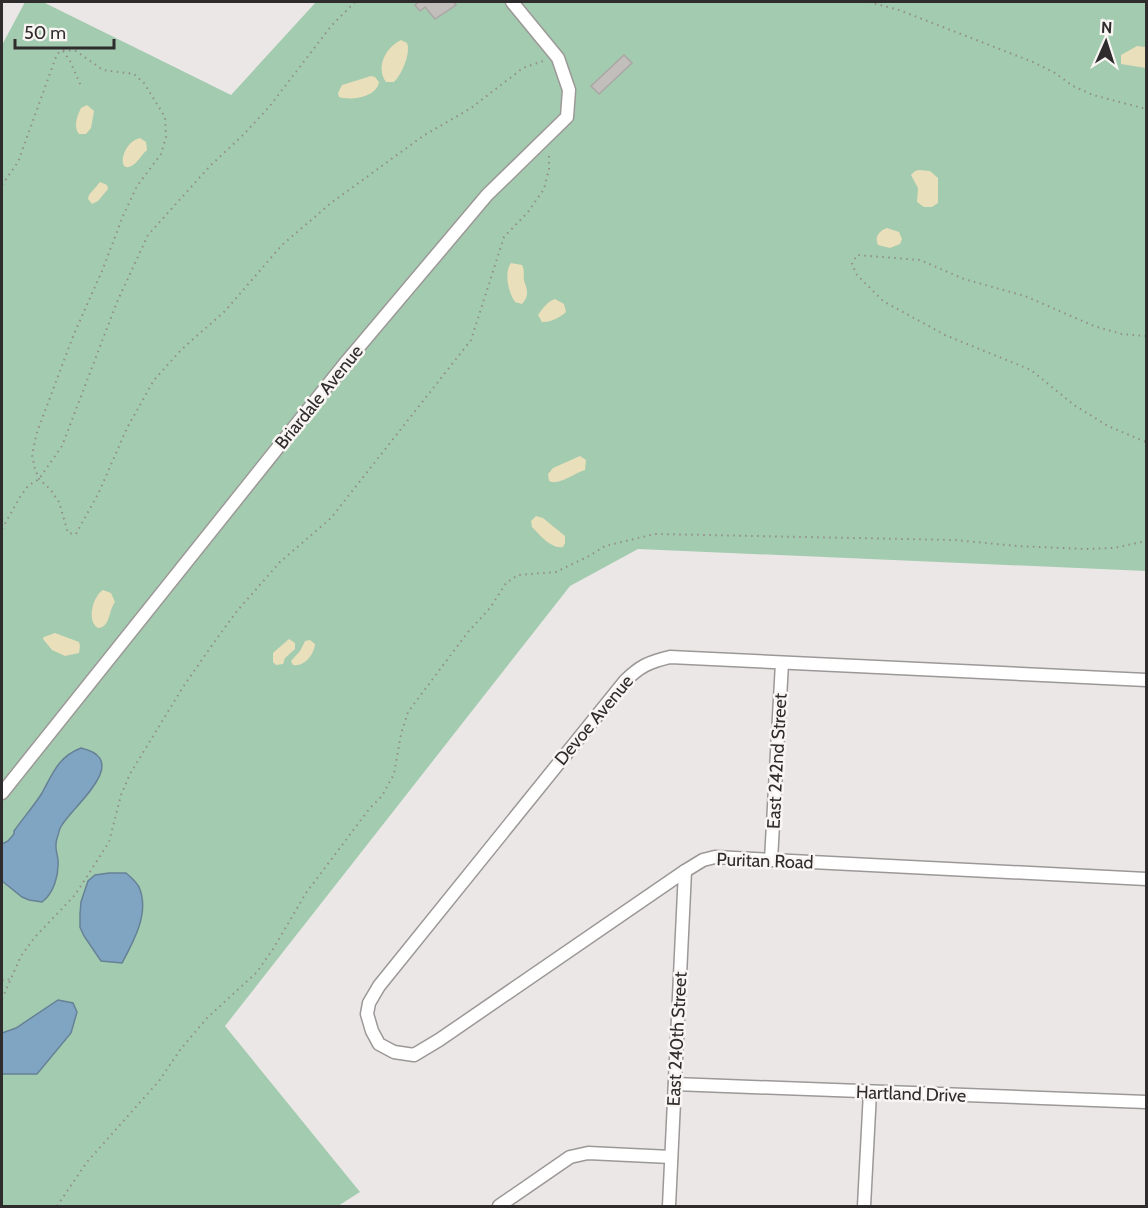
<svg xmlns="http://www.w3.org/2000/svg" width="1148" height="1208" font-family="Cabin,sans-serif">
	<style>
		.green { fill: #a3cbaf }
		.sand { fill: #e9dfba }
		.water { fill: #7fa5c3; stroke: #678196; stroke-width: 1.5 }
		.building { fill: #c1bebc; stroke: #aba7a6; stroke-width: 1.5 }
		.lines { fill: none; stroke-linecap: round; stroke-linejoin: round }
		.minor-casing { stroke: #9c9897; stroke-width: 15 }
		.path { stroke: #918e8d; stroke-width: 2; stroke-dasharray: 1.5 4.5; stroke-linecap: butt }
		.minor { stroke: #fff; stroke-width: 12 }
		.labels { text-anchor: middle; stroke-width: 5; stroke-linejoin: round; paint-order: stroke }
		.street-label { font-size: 18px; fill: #2e2c2c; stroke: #f8f5f3 }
	</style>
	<rect width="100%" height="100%" fill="#ebe7e6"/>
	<polygon class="green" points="25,2 43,2 231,95 316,2 1146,2 1146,571 638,549 570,586 225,1026 360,1192 338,1206 2,1206 2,45"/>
	<g class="sand">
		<path d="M401 40 407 43C411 53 402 74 394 82H386C375 67 386 47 401 40Z"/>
		<polygon points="1137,46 1146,47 1146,68 1121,64 1121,55"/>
		<path d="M371 76 375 77 379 82C377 97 351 101 339 97L338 93 342 85Z"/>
		<path d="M87 105 94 111 91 128 86 134H79C73 127 77 116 81 108Z"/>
		<path d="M140 138 146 142 147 150C142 154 138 162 133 165 117 176 120 143 140 138Z"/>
		<polygon points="919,170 930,171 938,178 938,203 932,207 924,207 917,202 918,188 911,175 915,171"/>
		<polygon points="100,182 107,185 108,189 98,201 92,204 88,199 89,195"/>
		<path d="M887 228 899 232 902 239 900 244 890 248 878 245C874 237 879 231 887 228Z"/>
		<path d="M511 263 522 265C525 271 523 274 524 280 527 290 530 295 522 304L515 302C508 292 504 272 511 263Z"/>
		<path d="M555 299 564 304 566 312C561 317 549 323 542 322L538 315C542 309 548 301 555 299Z"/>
		<path d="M580 456 586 460 585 470C574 473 559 486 549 481L548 474 553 468Z"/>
		<path d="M536 516 543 518 565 536V543L563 547C551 549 540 535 532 527L531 521Z"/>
		<path d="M103 590 111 593 115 602C108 611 111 627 98 628 86 621 93 596 103 590Z"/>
		<polygon points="55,633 79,642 80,646 79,653 65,656 52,650 43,639 44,637"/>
		<polygon points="289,639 295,643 295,649 285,658 283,664 276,665 273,662 273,653"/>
		<path d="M310 640 315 644C314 655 304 667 293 665L291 661 300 651 305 641Z"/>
	</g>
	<g class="water">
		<path d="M81 748C133 760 73 806 62 825 59 828 59 834 57 838 54 849 57 850 58 860 59 875 54 893 42 902L29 900 22 897 2 881V844L8 841 14 834V831C23 818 34 806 42 793 53 773 58 757 81 748Z"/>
		<path d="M109 873H126C131 877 136 882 139 887 150 912 134 941 122 963L101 961 84 936 80 927V914L81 902 88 881 95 875Z"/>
		<polygon points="58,1000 73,1003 77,1012 71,1033 37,1074 2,1074 2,1033 16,1028"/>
	</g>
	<g class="building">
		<polygon points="419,2 454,2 456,5 435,19 425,7 420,11 415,5"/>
		<polygon points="624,55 632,63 599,94 591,86"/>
	</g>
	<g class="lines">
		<defs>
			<g id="minor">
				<path d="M1146 680 670 657C649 662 640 666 625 681L379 986 369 1003 367 1014 372 1031 379 1044 394 1052 414 1055 439 1040 685 871 703 860 715 857 1146 879"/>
				<polyline points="2,793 347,361 487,195 567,117 569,90 558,58 512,2"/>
				<polyline points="771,860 782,663"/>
				<polyline points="675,1084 1146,1102"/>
				<polyline points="499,1206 570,1157 588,1153 671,1157"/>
				<polyline points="669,1206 685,871"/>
				<polyline points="864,1206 870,1092"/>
			</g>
		</defs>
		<use href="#minor" class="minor-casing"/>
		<g class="path">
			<polyline points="869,2 899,10 1033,62 1055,73 1073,86 1093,95 1146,109"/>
			<polyline points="63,51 70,61 81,86"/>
			<polyline points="2,185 18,162 57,54 63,50 76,51 103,70 134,74 144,83 165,117 166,137 161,154 137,186 123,216 102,271 74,334 37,432 32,455 35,469 39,479 50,489 59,502 68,533 76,534 99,492 127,428 154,380 181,350 225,311 282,245 331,203 423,136 471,108 523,68 543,61"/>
			<polyline points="1146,336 1122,334 1094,326 1025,296 964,279 920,260 857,255 852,264 857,275 883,301 945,335 1031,370 1074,405 1108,426 1146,442"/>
			<polyline points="2,529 20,497 28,486 39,479 62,446 117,302 148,235 210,166 243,135 269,107 332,25 355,2"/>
			<polyline points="2,980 8,980 11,976"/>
			<polyline points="2,999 21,956 35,937 75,895 109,842 121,795 130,774 183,687 215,641 237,611 280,562 331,518 471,340 504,237 528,212 544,189 549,169 549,152"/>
			<polyline points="57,1206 87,1162 159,1081 180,1050 207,1018 257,972 273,949 306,893 370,808 382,796 394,774 401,734 408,712 468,632 490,608 506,583 518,575 556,572 589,556 605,546 655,534 955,540 1017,546 1084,549 1114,548 1146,541"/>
		</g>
		<use href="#minor" class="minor"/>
	</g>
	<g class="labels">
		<g class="street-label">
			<text transform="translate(319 397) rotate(-51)" y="6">Briardale Avenue</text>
			<text transform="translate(594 720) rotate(-50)" y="6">Devoe Avenue</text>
			<text transform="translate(777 761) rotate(-87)" y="6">East 242nd Street</text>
			<text transform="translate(765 861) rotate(2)" y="6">Puritan Road</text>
			<text transform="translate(677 1039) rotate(-87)" y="6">East 240th Street</text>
			<text transform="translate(911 1094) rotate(2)" y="6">Hartland Drive</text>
		</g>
	</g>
	<rect width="1148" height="1208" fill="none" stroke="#2e2c2c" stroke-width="6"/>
	<g transform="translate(1106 42) rotate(3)" stroke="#f8f5f3" stroke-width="4.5" paint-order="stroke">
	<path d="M0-4.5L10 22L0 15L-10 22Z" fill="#2e2c2c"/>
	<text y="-9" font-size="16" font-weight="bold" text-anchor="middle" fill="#2e2c2c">N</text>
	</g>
	<path d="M15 39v9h99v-9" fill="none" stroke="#2e2c2c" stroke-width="3"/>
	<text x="24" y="39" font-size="18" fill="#2e2c2c" stroke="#f8f5f3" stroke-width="4.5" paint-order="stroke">50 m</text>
</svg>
